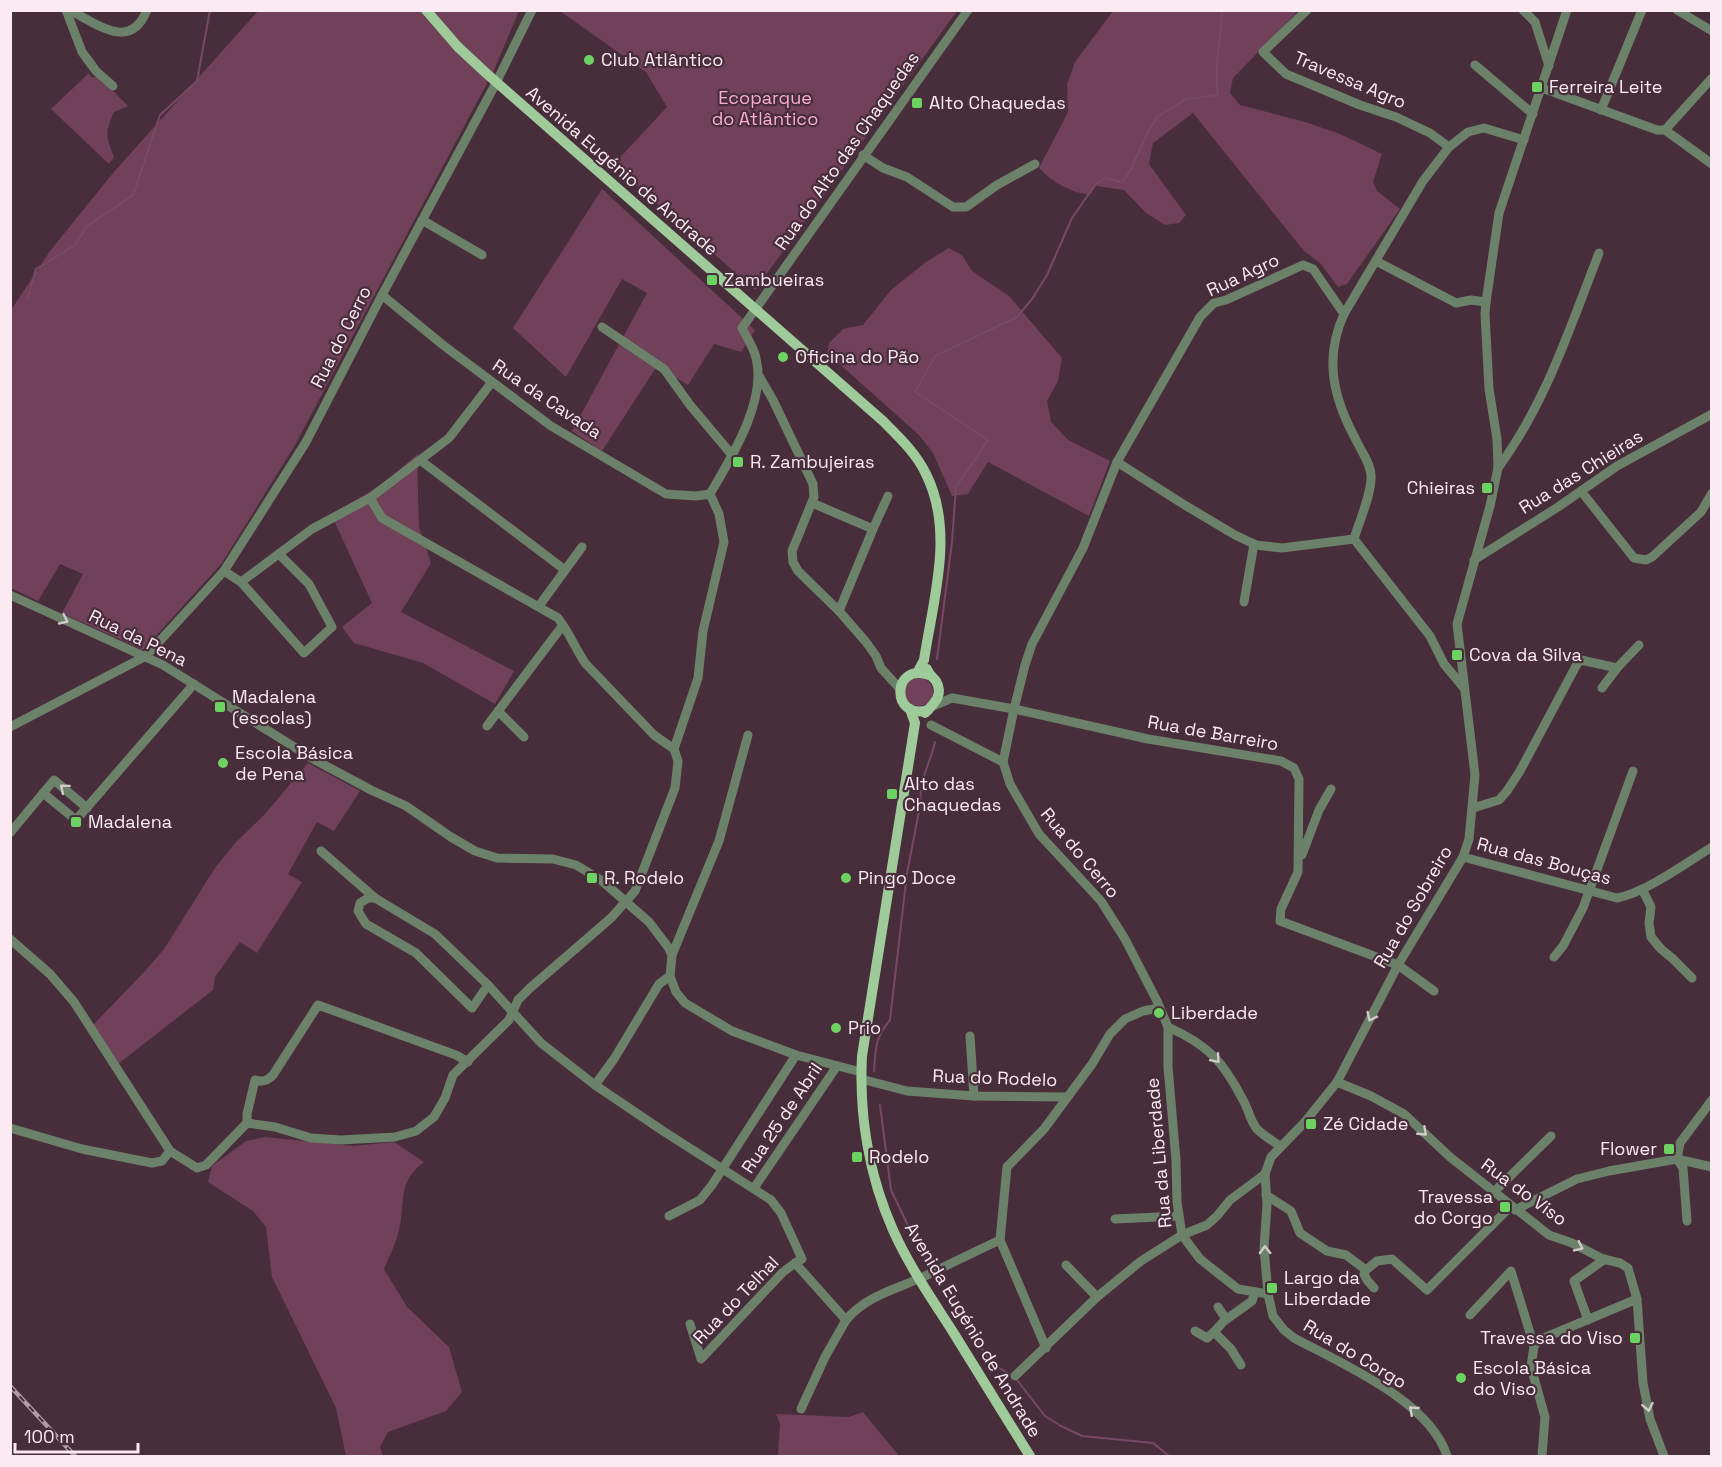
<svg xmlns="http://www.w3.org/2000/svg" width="1722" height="1467" font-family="'Space Grotesk',sans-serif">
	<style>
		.green { fill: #714059 }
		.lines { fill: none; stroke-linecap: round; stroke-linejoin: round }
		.stream { stroke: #774964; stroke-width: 2 }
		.minor { stroke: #6c8169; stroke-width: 9 }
		.major { stroke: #9fca99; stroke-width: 10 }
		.rail-casing { stroke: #b19ca6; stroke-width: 4.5 }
		.rail { stroke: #482e3b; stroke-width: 2; stroke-dasharray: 7; stroke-linecap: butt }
		.oneway { stroke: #d0cac8 }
		.poi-dot { fill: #6cd362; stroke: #482e3b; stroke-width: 2 }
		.labels { text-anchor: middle; stroke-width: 4.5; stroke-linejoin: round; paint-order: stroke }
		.poi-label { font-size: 18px; fill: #fbeaf1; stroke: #482e3b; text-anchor: start }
		.street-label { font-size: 18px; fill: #fbeaf1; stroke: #482e3b }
		.park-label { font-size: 18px; fill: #faadd3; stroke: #482e3b }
	</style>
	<rect width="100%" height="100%" fill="#482e3b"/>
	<g class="green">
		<polygon points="258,11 519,11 494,70 295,445 222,563 143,650 62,613 83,574 60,564 38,601 11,588 11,310 50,251 113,173"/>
		<polygon points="560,11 957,11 755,290 613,165 667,107 646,72"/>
		<path d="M1113 11H1298L1233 78 1230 93 1240 105 1305 122 1340 134 1382 154 1373 182 1377 191 1400 209 1347 284 1338 287 1320 263 1304 251 1193 113 1153 143 1149 164 1186 215 1179 223 1165 225 1146 213 1124 190 1096 186 1090 195C1070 192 1053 183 1039 168L1068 112 1067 84 1075 62Z"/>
		<path d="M89 73 91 77H99L128 106 114 112C105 131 106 137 114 157L109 164 51 109Z"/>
		<polygon points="602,189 755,330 741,352 714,344 688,385 657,366 602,451 572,431 647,293 622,279 566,377 513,328"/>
		<polygon points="949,248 962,255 972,271 1009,296 1062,358 1058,381 1047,401 1051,422 1068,440 1110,461 1089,516 988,462 968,494 952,496 933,453 919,435 827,353 829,343 843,329 863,325 891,290 926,262"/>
		<polygon points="419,453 417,457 419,527 431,563 401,612 514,671 495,704 423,663 354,643 342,627 372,603 331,514 380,486"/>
		<circle cx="919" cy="692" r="14"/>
		<polygon points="308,763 360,791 334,831 317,822 288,874 302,882 257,953 240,942 215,977 213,990 118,1064 93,1025 146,970 164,949 215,868 235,843 265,814"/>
		<path d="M265 1137 353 1146 394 1142 424 1162C395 1184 407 1203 398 1234 395 1245 389 1257 384 1269L407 1307 449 1347 462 1392 446 1411 388 1432 380 1447 383 1456H346L336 1408 272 1277 266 1227 253 1211 208 1182 212 1166 246 1141Z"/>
		<polygon points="863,1412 899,1456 778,1456 780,1424 776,1414 849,1417"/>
	</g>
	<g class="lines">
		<g class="stream">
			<polyline points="27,300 36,269 75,245 87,226 133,195 160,115 197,81 210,10"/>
			<path d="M937 659 952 542 956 487 988 440 915 392 935 356 1017 317 1032 299 1047 275 1072 218 1095 185 1105 178 1122 182 1129 173 1147 134 1157 117 1186 99 1218 95C1214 66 1221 39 1222 10"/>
			<path d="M874 1071C876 1047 875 1038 890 1020L907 873 921 801C918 783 931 761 935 742"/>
			<polyline points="880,1105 891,1190 913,1236 927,1260"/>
			<polyline points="944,1289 991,1363 1011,1375"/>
			<polyline points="1017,1380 1045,1416 1061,1426 1082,1436 1153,1443 1169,1456"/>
		</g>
		<g class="minor">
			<polyline points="66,10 82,52 96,71 113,86"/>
			<path d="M69 10C98 24 130 52 147 10"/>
			<polyline points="1307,10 1263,52 1286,74 1360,105 1396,117 1430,133 1449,147"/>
			<polyline points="1523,10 1535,22 1549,66"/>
			<polyline points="1677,10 1712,31"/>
			<polyline points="1475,65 1533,114"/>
			<polyline points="1542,88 1657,130 1665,130 1712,78"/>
			<polyline points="1601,110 1642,10"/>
			<polyline points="1665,130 1712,164"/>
			<polyline points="863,155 883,168 907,177 953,207 966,207 997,185 1035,164"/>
			<polyline points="422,220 482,255"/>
			<polyline points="1376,261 1456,303 1471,300 1486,302"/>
			<polyline points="382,295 443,345 551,426 666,494 696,496 710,494"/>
			<path d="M1344 314C1324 358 1333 397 1355 438 1360 449 1371 464 1371 476 1372 493 1359 522 1354 539"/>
			<polyline points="602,327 664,369 690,405 732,455"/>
			<polyline points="759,376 773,400 813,484 814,497 792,551 793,562 798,571 839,611 866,642 876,656 881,668 900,689"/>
			<polyline points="420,460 565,570"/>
			<polyline points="1117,462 1183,504 1235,535 1256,545 1282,548 1354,539 1430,636 1444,664 1464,688"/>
			<path d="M1498 468C1546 403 1570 327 1599 253"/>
			<polyline points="1581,491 1634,558 1646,560 1652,557 1701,512 1712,493"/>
			<path d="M710 494C731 458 767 401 756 358 754 348 747 338 742 328L968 10"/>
			<path d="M370 498 382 518 558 618C569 632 575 648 585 663L654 735 674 749"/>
			<polyline points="812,503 873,529 839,611"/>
			<polyline points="873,529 888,496"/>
			<polyline points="1474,560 1558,507 1617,466 1712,414"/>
			<polyline points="224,571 241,582 304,653 332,627 309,584 279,554"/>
			<polyline points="241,582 312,529 370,498 449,438 492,382"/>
			<polyline points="10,595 163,665 315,760 371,790 406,806 451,837 475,851 497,858 553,859 576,865 601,880 649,922 668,947 672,955 670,976 676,992 685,1003 732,1031 796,1055 861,1072"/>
			<polyline points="1244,602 1254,544"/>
			<polyline points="539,606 582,547"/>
			<polyline points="1602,688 1617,668 1639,645"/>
			<polyline points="933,706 952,698 1014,709 1148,739 1281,761 1294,768 1299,779 1298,872 1281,909 1280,921 1398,965 1434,991"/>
			<polyline points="498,711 524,737"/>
			<polyline points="931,725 1003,762"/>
			<polyline points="487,726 563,625"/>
			<polyline points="10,727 146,656 224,571 306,442 382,295 496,83 532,10"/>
			<polyline points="43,793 76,820 194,684"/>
			<polyline points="1473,808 1499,800 1507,791 1520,771 1577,664 1581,660 1617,668"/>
			<polyline points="10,833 54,780 87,808"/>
			<polyline points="321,851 375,898 435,934 488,985 541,1043 595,1085 663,1131 771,1200 781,1213 802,1259 795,1263"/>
			<polyline points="1302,855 1319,810 1331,789"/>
			<path d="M1463 857 1617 898C1645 893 1686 863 1712 847"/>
			<polyline points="1642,889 1651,907 1649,923 1651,937 1661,949 1672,958 1692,978"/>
			<polyline points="375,898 368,898 360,903 358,911 366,924 416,953 472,1008 488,985"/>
			<polyline points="10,939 50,974 74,1002 170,1151 197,1168 206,1165 247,1123 275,1127 311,1138 341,1140 395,1137 416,1131 434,1117 445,1098 453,1075 509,1020 518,1000 530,988 611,918 635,891 675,788 678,761 674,749 698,678 703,631 724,542 719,514 710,494"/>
			<polyline points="672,955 719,841 748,735"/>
			<polyline points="1554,957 1563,946 1583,908 1633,771"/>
			<path d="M1168 1027C1208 1045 1223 1061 1243 1100 1249 1110 1250 1121 1257 1129 1264 1136 1273 1141 1280 1146"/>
			<polyline points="970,1036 974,1096"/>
			<polyline points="861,1079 907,1091 974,1096 1067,1097"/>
			<polyline points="1337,1082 1371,1096 1404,1114 1450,1157 1549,1235 1572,1243 1603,1259 1620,1263 1628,1268 1637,1299 1643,1383 1650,1419 1664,1456"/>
			<polyline points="595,1085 614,1059 659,984 670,976"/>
			<path d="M247 1123V1114L255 1080C263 1082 267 1081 273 1075L318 1005 456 1055 468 1062"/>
			<polyline points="10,1128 82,1149 152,1163 162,1161 170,1151"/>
			<polyline points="1677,1159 1680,1143 1712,1100"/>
			<polyline points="1677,1159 1683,1168 1687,1221"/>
			<polyline points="754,1188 837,1066"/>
			<polyline points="1494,1192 1551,1136"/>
			<polyline points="1266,1195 1291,1211 1300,1233 1327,1251 1346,1255 1366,1270 1377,1261 1392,1259 1427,1290 1511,1206"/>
			<polyline points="1515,1210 1577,1179 1609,1171 1677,1159 1712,1167"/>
			<polyline points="669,1216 700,1200 712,1185 796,1055"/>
			<polyline points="1115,1219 1178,1216"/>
			<polyline points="1066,1265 1097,1297"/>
			<polyline points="1366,1270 1364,1274 1367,1280 1374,1288"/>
			<polyline points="1268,1294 1238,1289 1200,1259 1182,1235 1177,1202 1176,1160 1168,1067 1168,1027 1157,1001 1125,939 1101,901 1039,834 1010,784 1003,762 1014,709 1025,665 1032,644 1083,548 1117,462 1200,317 1214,303 1226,300 1303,265 1313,269 1344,314 1423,181 1449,147 1468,132 1484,128 1524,140"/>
			<polyline points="1218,1307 1226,1319"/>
			<polyline points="1470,1315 1511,1271 1534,1346"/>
			<polyline points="1588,1320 1574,1281 1605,1259"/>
			<path d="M690 1324 701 1359 783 1272 795 1263 846 1320C866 1296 896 1289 923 1277 948 1265 974 1252 1000 1240"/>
			<polyline points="1195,1331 1207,1338 1214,1332"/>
			<polyline points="1046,1348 1000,1240 1007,1167 1044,1129 1092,1064 1110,1034 1125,1019 1143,1011 1159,1008"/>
			<polyline points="1241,1365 1231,1349 1214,1332 1224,1321 1252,1301 1255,1292"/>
			<polyline points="1015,1376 1097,1297 1141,1261 1182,1235 1207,1225 1217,1216 1230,1200 1265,1174"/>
			<polyline points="801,1409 825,1357 846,1320"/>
			<path d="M1447 1456C1430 1401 1342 1364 1294 1338L1284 1330 1273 1316 1268 1294 1264 1248 1267 1204 1265 1174 1271 1157 1304 1123 1337 1082 1398 965 1463 857 1469 839 1475 775 1457 624 1490 506 1498 468 1497 439 1489 389 1485 314 1486 302 1499 213 1567 10"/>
			<polyline points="1542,1456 1545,1417 1531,1367 1534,1346 1539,1340 1637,1299"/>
		</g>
		<g class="major">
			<path d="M426 10 458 47 486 73 883 421C899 437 916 453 926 474 955 532 933 600 924 660L917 673"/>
			<path d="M910 709 915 723 862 1056C859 1115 869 1176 893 1230 909 1266 932 1299 953 1332 979 1374 1004 1415 1030 1456"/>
			<path d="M928 710C891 721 891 662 929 675"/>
			<path d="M925 713C934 704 944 695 936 681 932 676 929 675 927 669"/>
		</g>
		<defs>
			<polyline id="rail" points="10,1386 75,1456"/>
		</defs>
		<use href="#rail" class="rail-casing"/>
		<use href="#rail" class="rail"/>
	</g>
	<defs><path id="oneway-chevron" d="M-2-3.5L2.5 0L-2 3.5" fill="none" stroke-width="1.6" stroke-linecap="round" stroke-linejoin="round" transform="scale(1.5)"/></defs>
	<g class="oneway">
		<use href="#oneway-chevron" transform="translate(64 620) rotate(25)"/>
		<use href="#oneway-chevron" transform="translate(64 788) rotate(-140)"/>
		<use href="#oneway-chevron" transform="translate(1371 1017) rotate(117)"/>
		<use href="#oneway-chevron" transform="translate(1216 1059) rotate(49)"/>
		<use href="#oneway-chevron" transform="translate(1423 1132) rotate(43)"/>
		<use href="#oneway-chevron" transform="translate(1579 1247) rotate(26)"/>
		<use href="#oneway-chevron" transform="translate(1265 1250) rotate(-91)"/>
		<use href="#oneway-chevron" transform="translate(1648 1407) rotate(79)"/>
		<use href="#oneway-chevron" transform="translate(1413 1410) rotate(-139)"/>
	</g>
	<g class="poi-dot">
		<circle cx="589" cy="60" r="6"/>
		<rect x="1531" y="81" width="12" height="12" rx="3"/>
		<rect x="911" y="97" width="12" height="12" rx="3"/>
		<rect x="706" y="274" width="12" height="12" rx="3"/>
		<circle cx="783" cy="357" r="6"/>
		<rect x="732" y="456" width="12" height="12" rx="3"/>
		<rect x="1481" y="482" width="12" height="12" rx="3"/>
		<rect x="1451" y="649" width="12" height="12" rx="3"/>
		<rect x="214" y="701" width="12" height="12" rx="3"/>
		<circle cx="223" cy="763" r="6"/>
		<rect x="886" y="788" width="12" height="12" rx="3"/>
		<rect x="70" y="816" width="12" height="12" rx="3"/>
		<rect x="586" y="872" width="12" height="12" rx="3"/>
		<circle cx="846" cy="878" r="6"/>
		<circle cx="1159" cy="1013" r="6"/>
		<circle cx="836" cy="1028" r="6"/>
		<rect x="1305" y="1118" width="12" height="12" rx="3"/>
		<rect x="1663" y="1143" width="12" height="12" rx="3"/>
		<rect x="851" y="1151" width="12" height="12" rx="3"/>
		<rect x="1499" y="1201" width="12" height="12" rx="3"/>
		<rect x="1266" y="1282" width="12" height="12" rx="3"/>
		<rect x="1629" y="1332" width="12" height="12" rx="3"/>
		<circle cx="1461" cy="1378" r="6"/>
	</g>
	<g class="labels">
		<g class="poi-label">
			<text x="601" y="66">Club Atlântico</text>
			<text x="1549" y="93">Ferreira Leite</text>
			<text x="929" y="109">Alto Chaquedas</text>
			<text x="724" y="286">Zambueiras</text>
			<text x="795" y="363">Oficina do Pão</text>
			<text x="750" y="468">R. Zambujeiras</text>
			<text x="1475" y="494" text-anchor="end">Chieiras</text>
			<text x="1469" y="661">Cova da Silva</text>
			<text x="232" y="703">Madalena<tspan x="232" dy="21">(escolas)</tspan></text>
			<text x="235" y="759">Escola Básica<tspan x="235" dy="21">de Pena</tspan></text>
			<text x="904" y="790">Alto das<tspan x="904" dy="21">Chaquedas</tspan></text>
			<text x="88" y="828">Madalena</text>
			<text x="604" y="884">R. Rodelo</text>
			<text x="858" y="884">Pingo Doce</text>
			<text x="1171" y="1019">Liberdade</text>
			<text x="848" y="1034">Prio</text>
			<text x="1323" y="1130">Zé Cidade</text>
			<text x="1657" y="1155" text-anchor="end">Flower</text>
			<text x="869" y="1163">Rodelo</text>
			<text x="1493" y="1203" text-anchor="end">Travessa<tspan x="1493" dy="21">do Corgo</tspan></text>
			<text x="1284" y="1284">Largo da<tspan x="1284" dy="21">Liberdade</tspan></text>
			<text x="1623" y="1344" text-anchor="end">Travessa do Viso</text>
			<text x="1473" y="1374">Escola Básica<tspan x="1473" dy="21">do Viso</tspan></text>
		</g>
		<g class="street-label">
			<text transform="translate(1350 80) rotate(23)" y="6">Travessa Agro</text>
			<text transform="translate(847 151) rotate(-55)" y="6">Rua do Alto das Chaquedas</text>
			<text transform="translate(622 171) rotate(41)" y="6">Avenida Eugénio de Andrade</text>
			<text transform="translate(1243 275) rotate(-25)" y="6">Rua Agro</text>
			<text transform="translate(341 337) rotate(-63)" y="6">Rua do Cerro</text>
			<text transform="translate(547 399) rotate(34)" y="6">Rua da Cavada</text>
			<text transform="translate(1581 472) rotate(-32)" y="6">Rua das Chieiras</text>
			<text transform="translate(138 638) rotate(26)" y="6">Rua da Pena</text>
			<text transform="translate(1213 733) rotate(10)" y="6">Rua de Barreiro</text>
			<text transform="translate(1080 853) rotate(50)" y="6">Rua do Cerro</text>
			<text transform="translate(1544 861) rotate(15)" y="6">Rua das Bouças</text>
			<text transform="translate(1413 907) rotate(-60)" y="6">Rua do Sobreiro</text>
			<text transform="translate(995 1078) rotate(2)" y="6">Rua do Rodelo</text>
			<text transform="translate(782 1118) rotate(-56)" y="6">Rua 25 de Abril</text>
			<text transform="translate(1159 1153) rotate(-95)" y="6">Rua da Liberdade</text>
			<text transform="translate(1524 1192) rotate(36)" y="6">Rua do Viso</text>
			<text transform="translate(736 1300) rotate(-46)" y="6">Rua do Telhal</text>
			<text transform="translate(973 1330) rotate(59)" y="6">Avenida Eugénio de Andrade</text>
			<text transform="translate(1355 1354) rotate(31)" y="6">Rua do Corgo</text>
		</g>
		<g class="park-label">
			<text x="765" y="104">Ecoparque<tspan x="765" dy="21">do Atlântico</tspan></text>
		</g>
	</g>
	<rect width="1722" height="1467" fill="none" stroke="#fbeaf1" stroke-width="24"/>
	<path d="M15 1443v9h123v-9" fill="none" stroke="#fbeaf1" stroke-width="3"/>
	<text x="24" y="1443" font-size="18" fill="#fbeaf1" stroke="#482e3b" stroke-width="4.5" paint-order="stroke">100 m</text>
</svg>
